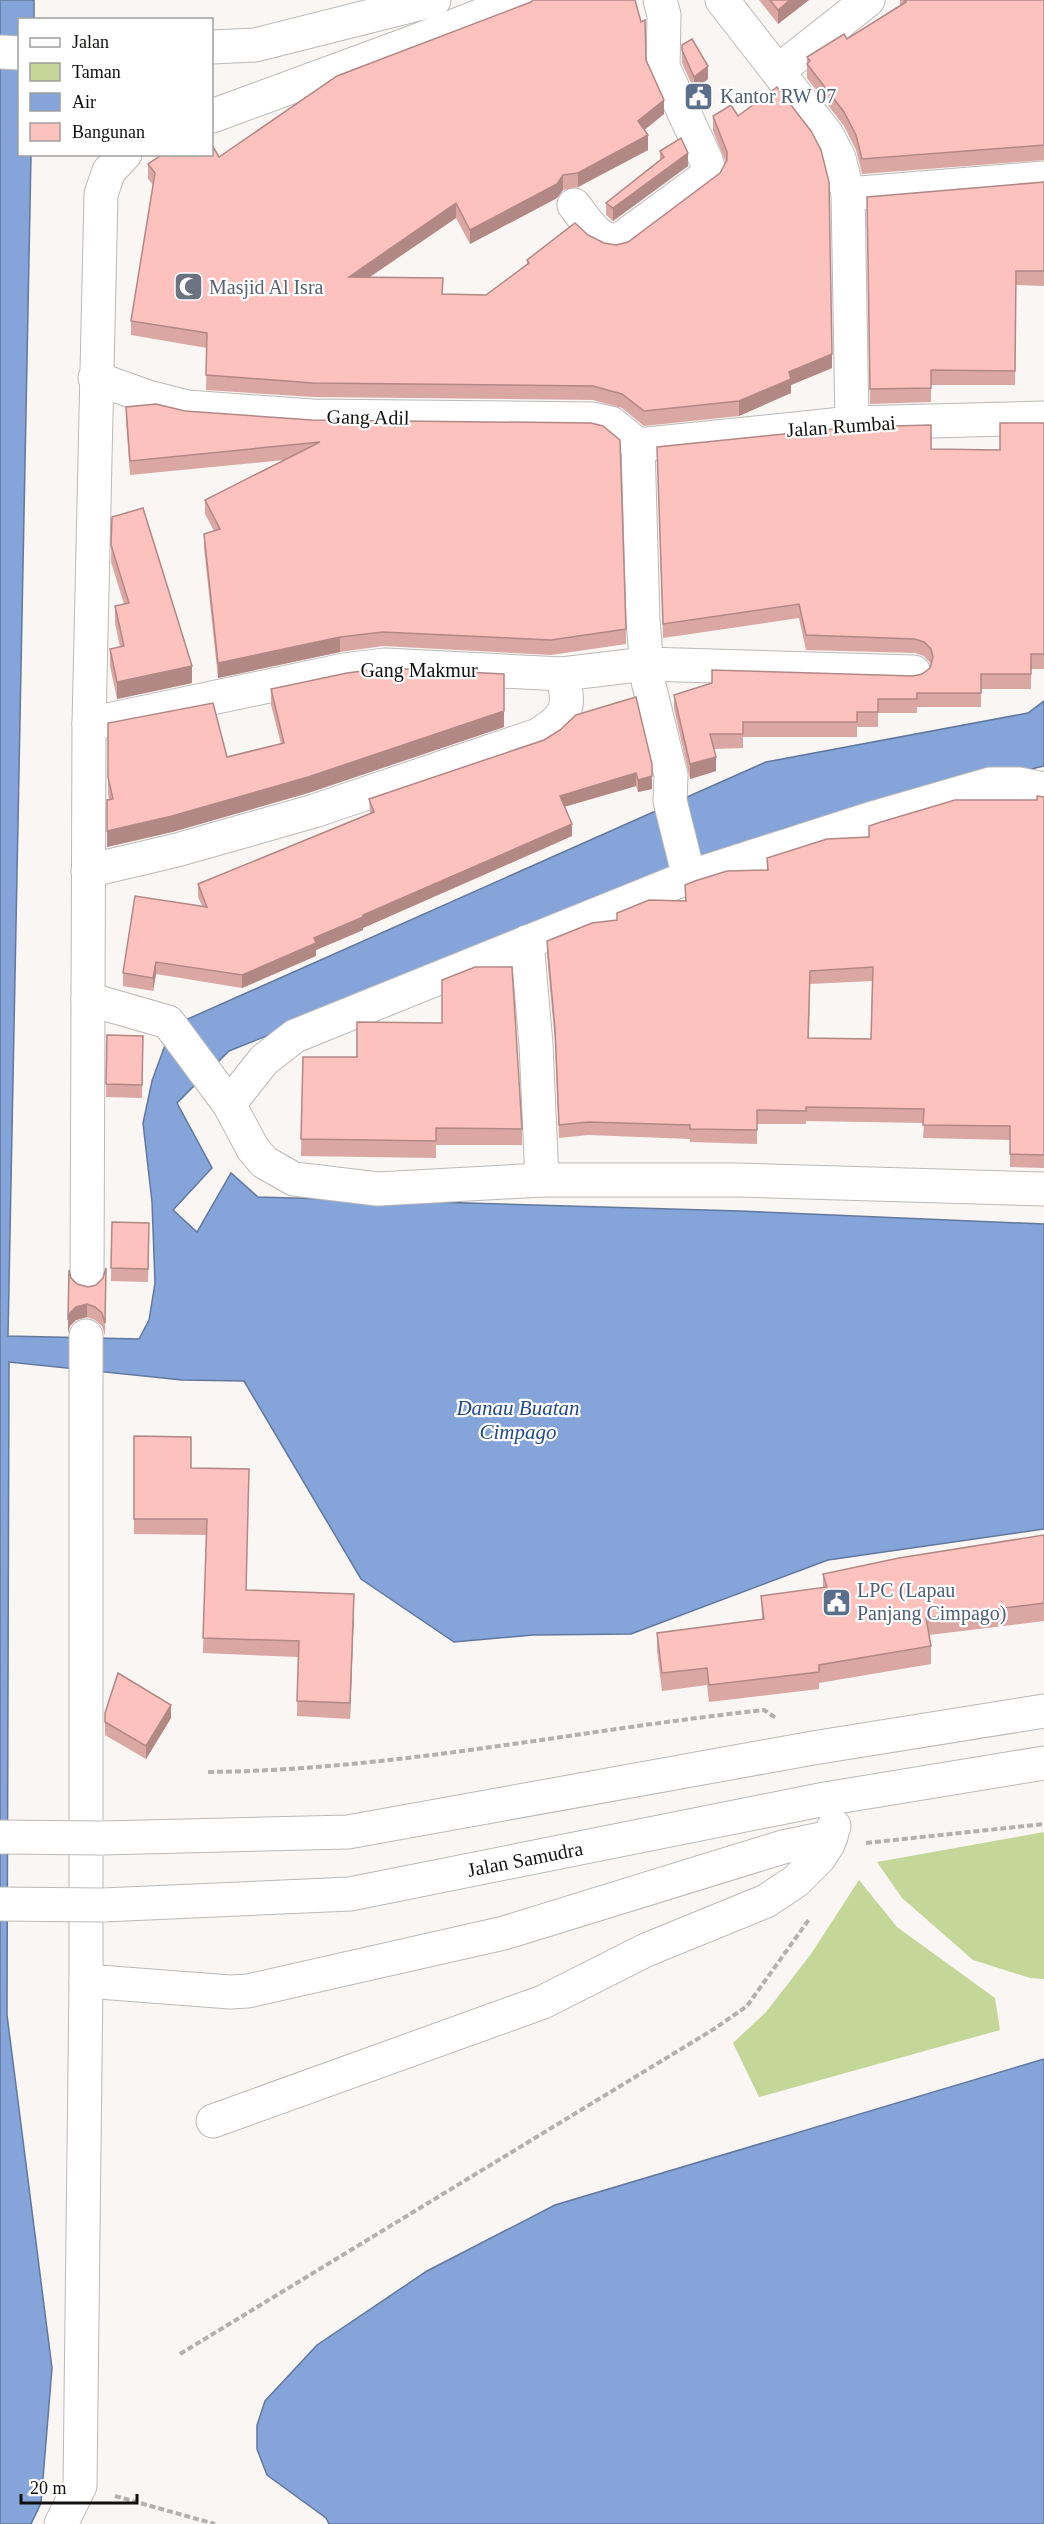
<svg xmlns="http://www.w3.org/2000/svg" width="1044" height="2524" font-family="'Times New Roman',serif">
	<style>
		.green { fill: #c4d698 }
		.water { fill: #84a4da; stroke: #62789d; stroke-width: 1.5 }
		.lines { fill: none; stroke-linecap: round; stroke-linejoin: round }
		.minor-casing { stroke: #bcb9b6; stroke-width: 35 }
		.major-casing { stroke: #bcb9b6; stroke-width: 35 }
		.path { stroke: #b3b0ae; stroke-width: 4; stroke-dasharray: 6 3; stroke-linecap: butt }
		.minor { stroke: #fff; stroke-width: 33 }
		.major { stroke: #fff; stroke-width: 33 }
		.major-bridge-casing { stroke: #bcb9b6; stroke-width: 35; stroke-linecap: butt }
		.major-bridge { stroke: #fff; stroke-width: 33 }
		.wall { fill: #daa7a3; fill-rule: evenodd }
		.shaded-wall { fill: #b28885 }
		.building { fill: #fec2be; stroke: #b28885; stroke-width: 1.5; fill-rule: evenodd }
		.labels { text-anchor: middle; stroke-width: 4.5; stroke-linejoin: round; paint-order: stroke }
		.service-label { font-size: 20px; fill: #4e5e75; stroke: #fff; text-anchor: start }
		.worship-label { font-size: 20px; fill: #5b616d; stroke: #fff; text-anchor: start }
		.street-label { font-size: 20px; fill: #11100f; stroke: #fff }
		.water-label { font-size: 21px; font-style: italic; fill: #254a8b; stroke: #fff }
	</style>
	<rect width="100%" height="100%" fill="#f9f6f3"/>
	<g class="green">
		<polygon points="1044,1832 1044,1979 1030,1978 973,1960 902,1898 877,1862"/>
		<polygon points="859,1880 897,1927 995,1998 1000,2030 759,2097 733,2043 766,2012 811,1954"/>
	</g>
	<g class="water">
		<polygon points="0,0 34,0 34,19 20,20 20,154 31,155 8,1336 139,1339 149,1320 155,1283 152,1202 143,1123 152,1081 172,1026 766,762 1028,713 1044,701 1044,766 786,828 229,1051 177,1103 212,1168 173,1210 197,1232 231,1173 258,1197 740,1211 1044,1224 1044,1529 828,1560 631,1634 533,1635 454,1642 361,1579 244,1381 182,1380 9,1362 7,2015 52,2368 41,2503 31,2524 0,2524"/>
		<polygon points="1044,2059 1044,2524 329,2524 326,2518 267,2475 257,2449 257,2425 265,2401 317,2345 427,2271 555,2205"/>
	</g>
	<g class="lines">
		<defs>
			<g id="minor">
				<polyline points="722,0 827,135 839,158 848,194 852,423"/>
				<polyline points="778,71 868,0"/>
				<polyline points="212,116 408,44 520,0"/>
				<polyline points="848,194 1044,178"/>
				<path d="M574 205C586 220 597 241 618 241L705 177 709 171 706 160 663 67 664 15 660 0"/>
				<polyline points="95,378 148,397 187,407 312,416 593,419 611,423 638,445"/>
				<polyline points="638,445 643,620 648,681 671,775 670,801 689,877"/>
				<polyline points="638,445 852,423 1044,418"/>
				<polyline points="89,724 344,670 385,665 562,674 646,664 914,672"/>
				<path d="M88 871 177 850 314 811 538 735C568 716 571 708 562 674"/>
				<polyline points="527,942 536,1044 542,1180"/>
				<polyline points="88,999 168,1022 229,1104 253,1149 264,1162 294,1179 378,1189 542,1180 737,1180 1044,1189"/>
				<polyline points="229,1104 264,1060 295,1036 689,877 876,817 990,784 1019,784 1044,789"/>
				<polyline points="87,1281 89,724 101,194 109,171 125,154"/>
				<polyline points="86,1981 230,1992 248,1991 504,1933 783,1847 831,1837"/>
				<polyline points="213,2121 543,2002 646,1950 766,1901 796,1881 819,1858 828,1844 834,1826"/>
				<polyline points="61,2524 80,2486 86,1981 86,1336"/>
			</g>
			<g id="major">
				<polyline points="212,47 255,45 434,0"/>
				<polyline points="0,52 20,53"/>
				<polyline points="102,1838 348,1832 813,1748 1044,1711"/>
				<polyline points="103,1905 350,1894 825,1799 1044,1763"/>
			</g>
		</defs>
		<use href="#minor" class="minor-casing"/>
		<use href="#major" class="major-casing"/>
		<g class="path">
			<path d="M208 1772C395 1770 578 1730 764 1710L776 1718"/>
			<polyline points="866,1843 1044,1824"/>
			<polyline points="180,2354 714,2029 747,2006 810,1918"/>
			<polyline points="115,2496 215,2524"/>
		</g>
		<use href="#minor" class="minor"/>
		<use href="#major" class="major"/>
		<defs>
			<g id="major-bridge">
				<polyline points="0,1837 102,1838"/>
				<polyline points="0,1904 103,1905"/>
			</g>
		</defs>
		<use href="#major-bridge" class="major-bridge-casing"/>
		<use href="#major-bridge" class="major-bridge"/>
	</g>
	<g class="wall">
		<polygon points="759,0 809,0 778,24"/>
		<polygon points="900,0 1044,0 1044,160 862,174 856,150 844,126 807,78 807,57 847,39 900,6"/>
		<polygon points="682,45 708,79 694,90 682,63"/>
		<polygon points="646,60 664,114 644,130 648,150 578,187 563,190 557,198 470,244 456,218 370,277 443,294 486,295 527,265 527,260 588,235 604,243 616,245 628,242 720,173 726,163 713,131 713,116 832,368 791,385 791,393 739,416 644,426 622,408 593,400 313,397 206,390 207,348 131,335 131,321 153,185 148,179 148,164 219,157"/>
		<polygon points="660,151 688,166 613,221 606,215 606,203 660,160"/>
		<polygon points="1044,182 1044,286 1016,285 1015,385 931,385 931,402 870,404 867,197"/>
		<polygon points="126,407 312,420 626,629 626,644 551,655 383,646 340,652 218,678 204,548 204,534 214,531 205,514 205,500 284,460 130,475 126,421"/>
		<polygon points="1044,423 1044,669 1031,669 1031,689 981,689 981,707 917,707 917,713 878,713 878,727 857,727 857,737 743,737 743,748 714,749 716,771 690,779 674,709 674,695 913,676 922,674 930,668 931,664 924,656 915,653 806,650 799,618 663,638 657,447 1000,450"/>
		<polygon points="112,517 192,683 117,699 110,666 110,649 120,647 115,623 115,606 124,604 111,562"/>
		<polygon points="271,689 504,727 308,793 172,832 107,847 109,800 108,793 108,723 227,757 281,744 271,705"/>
		<polygon points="576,715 652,789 638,792 636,786 564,807 572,836 363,928 363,930 316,950 316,956 242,988 156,974 153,991 123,986 123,973 202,906 198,897 198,884 370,814 369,799 544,740 560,730"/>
		<path d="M1044 797V1168L1010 1167V1140L923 1138 924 1123 806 1121V1124H757V1144L690 1142V1139L588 1135 559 1138 555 1042 547 955V941L685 901V885L767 870V858L1037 800ZM872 981 871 1039 809 1038 810 984Z"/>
		<polygon points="107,1035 143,1036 142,1098 106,1097"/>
		<polygon points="303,1057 522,1129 522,1145 436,1145 436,1158 301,1156"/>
		<polygon points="112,1222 149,1236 148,1282 111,1281"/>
		<polygon points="106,1268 105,1336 102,1326 95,1320 87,1317 76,1320 70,1326 68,1333 71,1278 77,1284 88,1287 96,1285 103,1278"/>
		<polygon points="134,1436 191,1468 246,1590 354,1610 350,1719 297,1716 298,1657 203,1653 206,1535 134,1534"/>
		<polygon points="1044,1535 1044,1621 929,1635 931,1646 931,1664 819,1683 819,1689 709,1702 707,1685 662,1691 657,1651 657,1633 762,1619 761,1596 823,1588 823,1574"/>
		<polygon points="105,1713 171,1718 146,1759 105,1735"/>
	</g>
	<g class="shaded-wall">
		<polygon points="790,0 809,0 778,24 778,10"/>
		<polygon points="708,66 708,79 694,90 694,77"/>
		<polygon points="664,100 664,114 638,135 638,121"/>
		<polygon points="648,135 648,150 578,187 578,173"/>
		<polygon points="688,153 688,166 613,221 613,208"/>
		<polygon points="563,175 563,190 557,198 470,244 470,230"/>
		<polygon points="456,203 456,218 349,291 349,277"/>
		<polygon points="832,354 832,368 791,385 791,393 739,416 739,401 789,372"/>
		<polygon points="340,637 340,652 218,678 218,663"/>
		<polygon points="192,666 192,683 117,699 117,682"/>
		<polygon points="504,674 504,727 308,793 172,832 107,847 107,831"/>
		<polygon points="716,757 716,771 690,779 690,764"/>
		<polygon points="652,764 652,789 638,792 638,780"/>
		<polygon points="636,773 636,786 560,808 560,796"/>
		<polygon points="572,824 572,836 363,928 363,930 316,950 316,956 242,988 242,975 314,938 363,915"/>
		<polygon points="156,962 156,974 153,991 153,978"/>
		<polygon points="87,1304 87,1317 76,1320 70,1326 68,1333 68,1320 70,1313 76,1307"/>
		<polygon points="354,1594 354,1610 350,1719 350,1703"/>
		<polygon points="171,1705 171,1718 146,1759 146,1746"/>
	</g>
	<g class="building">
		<polygon points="533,0 635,0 641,22 645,20 646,60 664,100 638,121 648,135 578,173 563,175 557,184 470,230 456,203 349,277 443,278 442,294 486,295 529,263 527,260 575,223 588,235 604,243 616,245 628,242 720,173 727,160 727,152 713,116 731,105 738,116 777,87 811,131 821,150 829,182 832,354 789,372 791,379 739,401 644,411 622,394 593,386 313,383 206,375 207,333 131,321 155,173 148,164 163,154 212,154 212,145 219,157 337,76 531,2"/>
		<polygon points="770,0 790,0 778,10"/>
		<polygon points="904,0 1044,0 1044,145 862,159 856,135 844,112 807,64 810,61 807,57 844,34 847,39 906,2"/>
		<polygon points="692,39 708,66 694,77 682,50 682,45"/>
		<polygon points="681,138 688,153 613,208 606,203 664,157 660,151"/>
		<polygon points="1044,182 1044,271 1016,271 1015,371 931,370 931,388 870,389 867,197"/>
		<polygon points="156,404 185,411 312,420 591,423 603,426 620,440 626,629 551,640 383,632 340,637 218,663 204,534 220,529 205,500 320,442 130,461 126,407"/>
		<polygon points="1000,423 1044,423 1044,654 1031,654 1031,674 981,674 981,693 917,693 917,699 878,699 878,712 857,712 857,722 743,722 743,734 710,734 716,757 690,764 674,695 712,683 712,670 913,676 922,674 930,668 933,657 931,649 924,642 915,639 806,635 799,604 663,624 657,447 853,427 931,425 931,449 1000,450"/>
		<polygon points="143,508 192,666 117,682 110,649 124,646 115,606 129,603 111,545 112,517"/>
		<polygon points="386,668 504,674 504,711 308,777 172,816 107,831 107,800 113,799 108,777 108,723 213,703 227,757 284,743 271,689 347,673"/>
		<polygon points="636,697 652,764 652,776 638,780 636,773 560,796 572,824 363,915 363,917 314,938 316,943 242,975 156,962 153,978 123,973 135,896 207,907 198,884 374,812 369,799 544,740 560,730 576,715"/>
		<path d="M1037 796 1044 797V1155L1010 1154V1126L923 1125 924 1109 806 1107V1111L757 1110V1130L690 1129V1125L588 1122 559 1125 555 1029 547 941 592 923 617 920V913L649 900 686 901 685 885 695 881 727 871 768 870 767 858 827 839 869 837V826L881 822 955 800H1037ZM873 967 871 1039 808 1038 810 971Z"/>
		<polygon points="475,967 512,967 522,1129 436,1128 436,1141 301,1139 303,1057 357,1057 357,1022 442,1023 442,980"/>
		<polygon points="107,1035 143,1036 142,1085 106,1084"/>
		<polygon points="112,1222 149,1223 148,1269 111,1268"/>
		<polygon points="106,1268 105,1323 102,1313 95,1307 87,1304 76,1307 70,1313 68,1320 69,1270 71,1278 77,1284 88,1287 96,1285 103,1278"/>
		<polygon points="134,1436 191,1437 191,1468 249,1469 246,1590 354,1594 350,1703 297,1701 299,1641 203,1638 207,1519 134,1519"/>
		<polygon points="1044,1535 1044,1603 926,1618 931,1646 819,1665 819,1672 709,1685 707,1668 662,1673 657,1633 764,1619 761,1596 827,1587 823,1574 899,1558"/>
		<polygon points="118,1673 171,1705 146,1746 105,1722 105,1713"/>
	</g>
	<defs>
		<symbol id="civic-square" viewBox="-11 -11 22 22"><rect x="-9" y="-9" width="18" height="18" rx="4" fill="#5c6f8a" stroke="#fff"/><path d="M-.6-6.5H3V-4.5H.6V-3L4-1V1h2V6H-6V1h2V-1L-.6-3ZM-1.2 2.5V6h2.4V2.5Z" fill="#fff"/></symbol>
		<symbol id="mosque-square" viewBox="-11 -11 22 22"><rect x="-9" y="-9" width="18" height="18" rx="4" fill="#6b7280" stroke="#fff"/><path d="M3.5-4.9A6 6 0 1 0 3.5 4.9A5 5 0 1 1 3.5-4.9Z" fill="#fff"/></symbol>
	</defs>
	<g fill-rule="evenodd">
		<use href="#civic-square" x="682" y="80" width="33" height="33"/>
		<use href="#mosque-square" x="172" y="270" width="33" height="33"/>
		<use href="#civic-square" x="820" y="1586" width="33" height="33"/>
	</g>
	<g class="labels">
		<g class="service-label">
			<text x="720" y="103">Kantor RW 07</text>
			<text x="857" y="1597">LPC (Lapau<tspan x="857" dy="23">Panjang Cimpago)</tspan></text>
		</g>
		<g class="worship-label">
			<text x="209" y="294">Masjid Al Isra</text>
		</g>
		<g class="street-label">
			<text transform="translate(368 417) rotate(1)" y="7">Gang Adil</text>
			<text transform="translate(841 426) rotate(-4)" y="7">Jalan Rumbai</text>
			<text x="419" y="677">Gang Makmur</text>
			<text transform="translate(525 1859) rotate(-11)" y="7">Jalan Samudra</text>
		</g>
		<g class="water-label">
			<text x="518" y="1415">Danau Buatan<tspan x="518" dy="24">Cimpago</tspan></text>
		</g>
	</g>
	<rect x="18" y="18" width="195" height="138" fill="#ffffff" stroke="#a09f9f" stroke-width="1.5"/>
	<rect x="30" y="38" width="30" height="9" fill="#ffffff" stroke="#a09f9f" stroke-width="1.5"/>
	<text x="72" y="48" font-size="18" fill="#11100f">Jalan</text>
	<rect x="30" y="63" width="30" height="18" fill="#c4d698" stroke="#a09f9f" stroke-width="1.5"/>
	<text x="72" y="78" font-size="18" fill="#11100f">Taman</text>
	<rect x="30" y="93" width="30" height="18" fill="#84a4da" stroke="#a09f9f" stroke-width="1.5"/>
	<text x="72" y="108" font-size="18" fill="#11100f">Air</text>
	<rect x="30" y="123" width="30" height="18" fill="#fec2be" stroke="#a09f9f" stroke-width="1.5"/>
	<text x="72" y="138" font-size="18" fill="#11100f">Bangunan</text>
	<path d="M21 2494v9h116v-9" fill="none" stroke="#11100f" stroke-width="3"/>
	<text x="30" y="2494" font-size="18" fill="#11100f" stroke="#ffffff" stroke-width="4.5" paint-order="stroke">20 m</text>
</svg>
